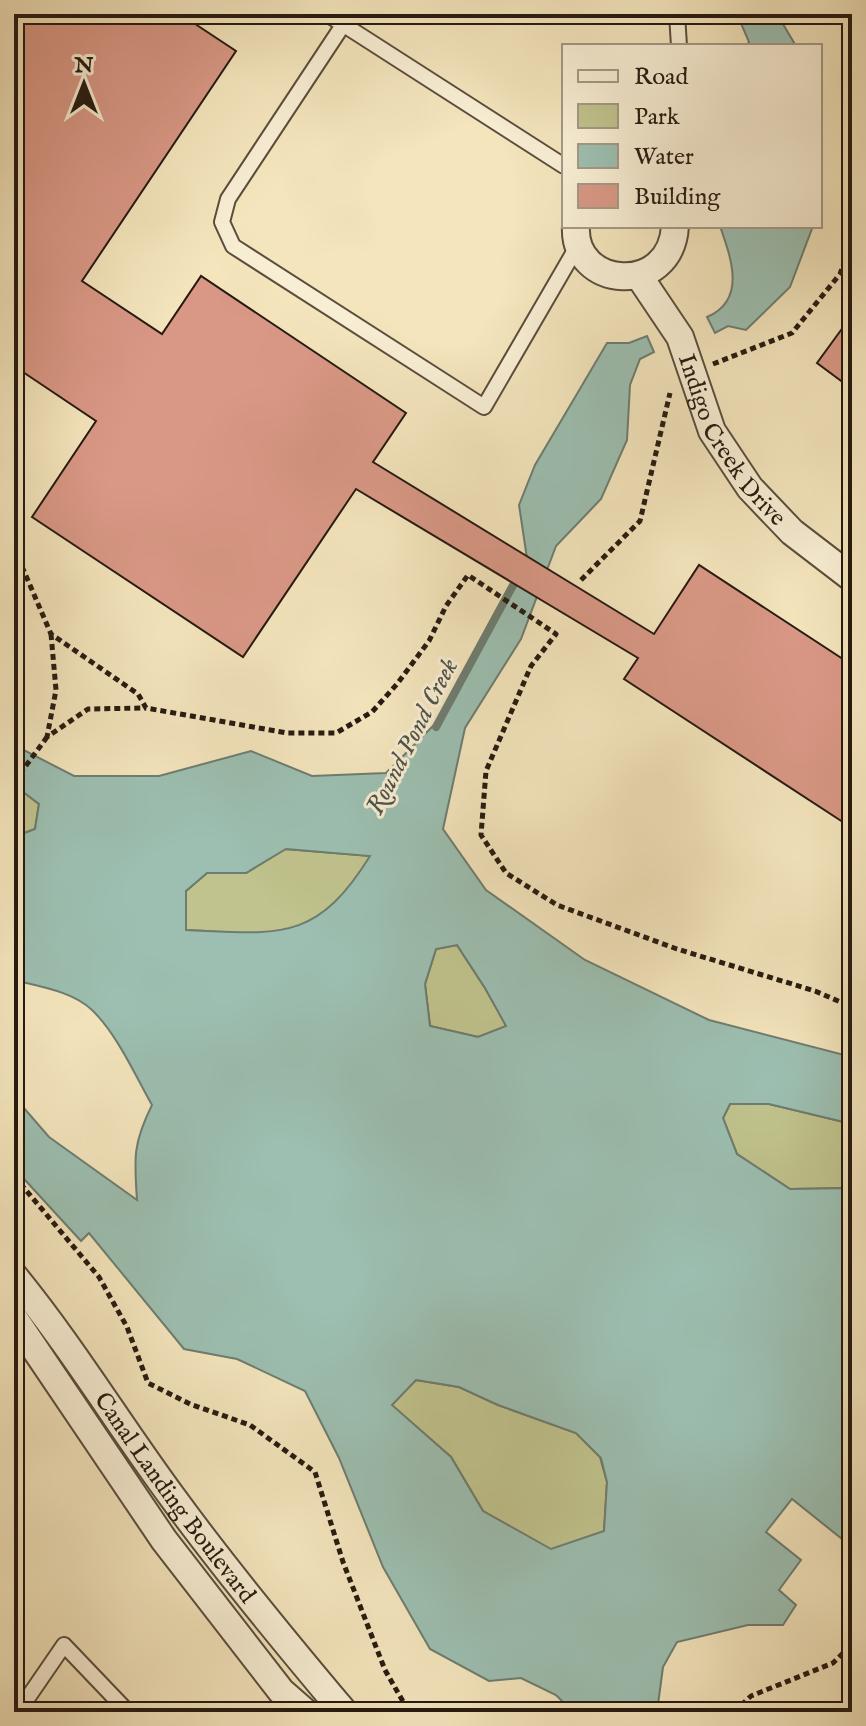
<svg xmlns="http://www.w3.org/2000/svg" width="866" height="1726" font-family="'IM FELL English',serif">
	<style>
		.green { fill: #c0c38d; stroke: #736e4f; stroke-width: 2 }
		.water { fill: #9cbfb1; stroke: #6d7d71; stroke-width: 2; fill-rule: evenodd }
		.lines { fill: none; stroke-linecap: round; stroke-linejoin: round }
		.stream { stroke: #6d7d71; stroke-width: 8 }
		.building { fill: #d99886; stroke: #261a11; stroke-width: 2 }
		.lane-casing { stroke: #5a4d3c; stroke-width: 18 }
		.street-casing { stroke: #5a4d3c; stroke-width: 30 }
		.path { stroke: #261a11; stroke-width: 5; stroke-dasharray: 6 4; stroke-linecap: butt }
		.lane { stroke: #f8eed4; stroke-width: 14 }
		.street { stroke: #f8eed4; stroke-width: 26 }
		.labels { text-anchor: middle; stroke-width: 6; stroke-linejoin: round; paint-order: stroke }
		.street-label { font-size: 24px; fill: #261a11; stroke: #f8eed4 }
		.water-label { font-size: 26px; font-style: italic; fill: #4f5449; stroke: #f8eed4 }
	</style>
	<rect width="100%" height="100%" fill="#f4e5bd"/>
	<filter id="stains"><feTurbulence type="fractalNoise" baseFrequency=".0025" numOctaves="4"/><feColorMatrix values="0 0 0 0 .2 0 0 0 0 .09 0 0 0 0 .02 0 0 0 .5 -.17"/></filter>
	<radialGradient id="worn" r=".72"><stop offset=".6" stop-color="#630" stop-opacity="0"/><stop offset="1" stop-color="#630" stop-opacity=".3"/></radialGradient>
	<g class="green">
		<polygon points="14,785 39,804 35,829 14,837"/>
		<path d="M285 849 371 856C356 880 331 915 303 926 273 939 219 931 186 930V891L207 873H246Z"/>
		<polygon points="457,945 485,988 507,1027 478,1037 430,1026 425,984 436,949"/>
		<polygon points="730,1104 769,1104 852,1124 852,1188 790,1189 737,1154 723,1118"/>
		<polygon points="416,1380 459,1387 498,1405 576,1433 600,1457 607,1482 604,1532 551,1550 483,1511 451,1457 391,1405"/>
	</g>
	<g class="water">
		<polygon points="737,14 777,14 796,46 746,46 749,42"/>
		<path d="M720 226H813L790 287 746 330 728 326 715 333 707 317C747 300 731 258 720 226Z"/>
		<path d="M647 336 654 352 640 359 630 385 627 440 601 499 556 546 521 639 465 728 443 829 486 890 585 960 709 1020 852 1057V1124L769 1104H730L723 1118 737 1154 790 1189 852 1188V1547L792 1499 766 1532 801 1560 779 1590 796 1605 783 1625H748L677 1642 663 1667 657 1712H573L556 1695 521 1678 489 1681 430 1649 383 1567 339 1458 305 1391 237 1359 184 1349 89 1233 81 1241 14 1168V1103L24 1108 49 1137 137 1200C134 1158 133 1143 152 1105 135 1075 117 1034 92 1010 73 992 42 987 18 981L14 985V837L35 829 39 804 14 785V745L74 776H159L251 751 312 776 386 773 443 716 528 565 519 505 535 465 607 343H629ZM286 849 370 856C316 943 279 934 186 930V891L207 873H246ZM457 945 485 988 506 1026 478 1037 430 1026 425 984 436 949ZM416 1380 459 1387 498 1405 576 1433 601 1458 607 1482 604 1531 551 1549 483 1511 451 1457 392 1405Z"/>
	</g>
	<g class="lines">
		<polyline class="stream" points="436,727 519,574"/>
	</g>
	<g class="building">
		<polygon points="14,14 180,14 236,51 82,281 162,334 201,276 406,413 373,462 654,634 699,565 852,665 852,828 624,679 638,658 356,489 243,657 32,517 96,421 14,366"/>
		<polygon points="852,315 852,389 817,363"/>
	</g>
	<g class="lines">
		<defs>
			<g id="lane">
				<polyline points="327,14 564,166"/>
				<polyline points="677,14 679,46"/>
				<polyline points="343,25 228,199 222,222 233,246 484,407 578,245"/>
				<polyline points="18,1712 64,1645 128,1712"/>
			</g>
			<g id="street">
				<path d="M576 226C572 289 671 297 675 226"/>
				<path id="s1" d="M639 276 680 337 712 431 750 488 792 532 852 578"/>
				<path id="s2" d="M14 1276C72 1347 119 1425 173 1498 227 1572 285 1642 344 1712"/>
				<polyline points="14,1318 164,1540 281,1691 305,1712"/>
			</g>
		</defs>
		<use href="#lane" class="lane-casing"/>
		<use href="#street" class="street-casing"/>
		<g class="path">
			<polyline points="713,364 792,333 840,274 852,240"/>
			<polyline points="14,548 51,634 138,694 146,708 287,733 336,733 372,712 397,684 429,641 446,606 468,575 556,634 531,666 486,771 481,835 506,873 557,905 677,949 815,991 852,1007"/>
			<polyline points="581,580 640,521 670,393"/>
			<polyline points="51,634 56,690 47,737 88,709 146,708"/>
			<polyline points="14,782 47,737"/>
			<polyline points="14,1176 99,1277 127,1327 148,1383 190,1404 250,1425 315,1472 343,1562 385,1670 409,1712"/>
			<polyline points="734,1712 751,1696 833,1663 852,1644"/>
		</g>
		<use href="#lane" class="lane"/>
		<use href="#street" class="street"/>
	</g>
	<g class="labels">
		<g class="street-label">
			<text dy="8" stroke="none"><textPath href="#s1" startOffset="190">Indigo Creek Drive</textPath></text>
			<text dy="8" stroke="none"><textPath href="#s2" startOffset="274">Canal Landing Boulevard</textPath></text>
		</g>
		<g class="water-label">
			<text transform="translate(411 736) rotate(-63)" y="9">Round Pond Creek</text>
		</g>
	</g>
	<rect width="866" height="1726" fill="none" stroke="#f4e5bd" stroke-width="48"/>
	<rect x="16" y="16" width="834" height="1694" fill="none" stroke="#261a11" stroke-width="4"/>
	<rect x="24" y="24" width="818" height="1678" fill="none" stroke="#261a11" stroke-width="2"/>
	<rect x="562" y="44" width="260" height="184" fill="#f8eed4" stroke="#a49986" stroke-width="2"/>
	<rect x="578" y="70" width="40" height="12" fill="#f8eed4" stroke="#a49986" stroke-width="2"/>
	<text x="634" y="84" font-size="24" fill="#261a11">Road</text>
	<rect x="578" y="104" width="40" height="24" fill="#c0c38d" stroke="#a49986" stroke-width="2"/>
	<text x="634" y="124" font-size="24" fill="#261a11">Park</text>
	<rect x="578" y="144" width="40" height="24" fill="#9cbfb1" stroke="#a49986" stroke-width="2"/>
	<text x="634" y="164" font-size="24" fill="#261a11">Water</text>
	<rect x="578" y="184" width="40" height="24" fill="#d99886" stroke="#a49986" stroke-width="2"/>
	<text x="634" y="204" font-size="24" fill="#261a11">Building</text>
	<g transform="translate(84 84)" stroke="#f8eed4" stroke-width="6" paint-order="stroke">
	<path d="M0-6L14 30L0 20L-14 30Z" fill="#261a11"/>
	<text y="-12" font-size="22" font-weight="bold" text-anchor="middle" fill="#261a11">N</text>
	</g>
	<rect width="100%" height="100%" filter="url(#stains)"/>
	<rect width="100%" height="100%" fill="url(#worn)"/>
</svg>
